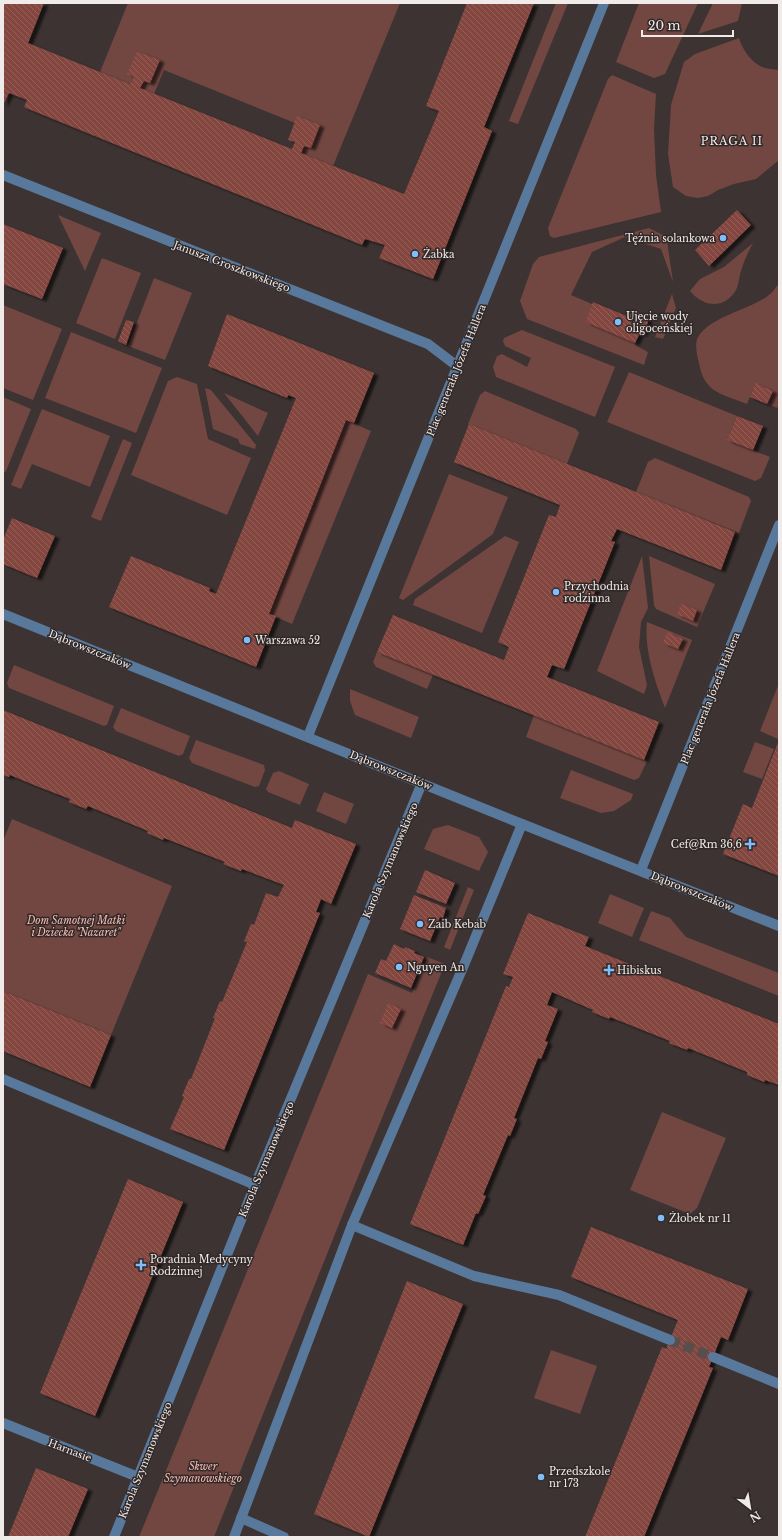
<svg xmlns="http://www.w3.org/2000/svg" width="782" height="1540" font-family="'Libre Baskerville',serif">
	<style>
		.green { fill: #724742 }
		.building { fill: url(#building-back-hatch); filter: url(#shadow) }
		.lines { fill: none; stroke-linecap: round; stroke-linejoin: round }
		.minor-tunnel { stroke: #574e4d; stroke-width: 10; stroke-dasharray: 10 5; stroke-linecap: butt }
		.minor { stroke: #58799b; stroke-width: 10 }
		.poi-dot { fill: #80bdfa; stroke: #312928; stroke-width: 1.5 }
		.labels { text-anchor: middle; stroke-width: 3; stroke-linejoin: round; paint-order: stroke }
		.poi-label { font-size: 10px; fill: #f0eae9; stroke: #312928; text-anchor: start }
		.street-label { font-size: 10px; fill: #f0eae9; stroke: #312928 }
		.park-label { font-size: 10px; font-style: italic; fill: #f6bcb5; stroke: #312928 }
		.neighbourhood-label { font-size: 11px; letter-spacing: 1px; fill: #f0eae9; stroke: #312928 }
	</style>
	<defs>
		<pattern id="building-back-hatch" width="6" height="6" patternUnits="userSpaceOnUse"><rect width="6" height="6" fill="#834640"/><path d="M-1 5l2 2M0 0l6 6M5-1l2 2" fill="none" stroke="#95615c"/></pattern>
		<filter id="shadow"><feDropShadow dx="4.5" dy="2.5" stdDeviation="1" flood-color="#0009"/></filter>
	</defs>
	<rect width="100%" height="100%" fill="#3c3332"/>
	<g class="green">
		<polygon points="128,3 400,3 333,166 301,153 304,146 311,148 320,125 295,123 164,70 154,94 140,88 144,81 150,83 160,60 137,51 128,74 134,77 130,84 100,72"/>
		<polygon points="556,3 568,3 518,124 509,121"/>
		<polygon points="639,3 698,3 665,74 654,78 616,62"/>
		<polygon points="713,3 742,3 738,21 698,34"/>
		<path d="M739 38C742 49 750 60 760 66 765 69 773 69 779 70V160L756 179 734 184 718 190 708 196 698 198 686 196 673 187 668 154 671 105 684 62 695 54Z"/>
		<polygon points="612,75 656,94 654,129 656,175 661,212 554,238 550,236 548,228 608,79"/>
		<polygon points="58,215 101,233 85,271"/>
		<polygon points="649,228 663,235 667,241 673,282 661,249 625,237 592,252 571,295 592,304 635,343 635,345 648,352 644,365 527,319 520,301 533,264 539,257"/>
		<path d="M753 243C748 252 744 261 741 271 739 277 739 284 736 290 724 310 703 307 690 291L700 279 724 267Z"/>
		<polygon points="102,258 141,273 115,339 76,323"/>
		<polygon points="154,278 192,293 165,360 128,346"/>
		<path d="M779 283V404L777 408 767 404 772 391 755 384 747 404C722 394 704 393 699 363 697 356 695 346 697 339 707 317 750 310 769 295 773 292 776 287 779 283Z"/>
		<polygon points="672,294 676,308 663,339 655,337"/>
		<polygon points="3,305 62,329 33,400 3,388"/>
		<polygon points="522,330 615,367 595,417 496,377 493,367 497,356 502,354 527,367 531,358 505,346 503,341 504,338"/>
		<polygon points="71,332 162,368 136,433 45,398"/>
		<polygon points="629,372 737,416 727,440 770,457 761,478 755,481 607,422"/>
		<polygon points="177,377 197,384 208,439 251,458 227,515 131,475 168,381"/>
		<polygon points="205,388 211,390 256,445 255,449 240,444 238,439 213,429"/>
		<polygon points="485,391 576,429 579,433 567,464 468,424 480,395"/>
		<polygon points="224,393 268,413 258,436"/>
		<polygon points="3,397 31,409 6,471 3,473"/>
		<polygon points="42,409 110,436 90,487 32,464 21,489 11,485"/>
		<polygon points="346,420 371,431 292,624 269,614"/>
		<polygon points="123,439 132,443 101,521 91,517"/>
		<polygon points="655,458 749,497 751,501 739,533 636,492 648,462"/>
		<polygon points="449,474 508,497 493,534 403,600 399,598"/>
		<polygon points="505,536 519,542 482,633 413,605 415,599"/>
		<polygon points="642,556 648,608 641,622 639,647 647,685 644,694 597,671"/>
		<polygon points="649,556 715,584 697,627 656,609 654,605"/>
		<path d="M647 622 692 640 665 708C655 682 644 650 647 622Z"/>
		<polygon points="377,652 433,675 427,689 376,667 373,662"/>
		<polygon points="14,665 114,706 107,725 104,726 9,688 7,683"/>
		<polygon points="779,683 779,737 778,739 760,731"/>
		<polygon points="350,689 419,717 411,738 355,715 350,701"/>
		<polygon points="121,708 190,736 183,754 179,756 116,731 113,727"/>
		<polygon points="534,715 644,760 647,761 639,778 634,780 526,737"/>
		<polygon points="196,740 264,765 265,770 259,786 255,787 192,763 189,758"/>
		<polygon points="755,742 774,749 762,779 743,772"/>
		<polygon points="571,770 633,794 631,800 614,811 601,813 560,798"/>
		<polygon points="279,771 309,784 300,805 268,792 266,789 273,773"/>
		<polygon points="324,792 354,804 346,824 316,811"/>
		<polygon points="12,819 172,886 111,1035 3,991 3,841"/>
		<polygon points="448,825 479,837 488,852 479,871 424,849 433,829"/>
		<polygon points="468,887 474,890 450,950 444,947"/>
		<polygon points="610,894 644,908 632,937 598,923"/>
		<polygon points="651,911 670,918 686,937 779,973 779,996 639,940"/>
		<polygon points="427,957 445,964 353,1189 214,1537 139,1537 368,974 412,993"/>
		<polygon points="662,1112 726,1138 697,1208 690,1214 630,1190"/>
		<polygon points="551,1350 597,1366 580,1414 534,1398"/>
	</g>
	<g class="building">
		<polygon points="3,3 44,3 28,43 130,84 134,77 127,74 137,51 160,60 150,83 144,81 140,88 292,149 295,142 288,140 297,116 320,125 311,148 304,146 301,153 404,194 439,111 426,106 467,3 534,3 484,127 492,131 433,279 379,258 385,245 365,239 362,245 31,110 24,107 27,100 9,93 3,105"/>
		<polygon points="737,210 751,225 709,266 695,250"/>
		<polygon points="3,224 63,248 42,299 3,284"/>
		<polygon points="593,302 629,317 632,310 646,316 648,322 643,334 640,333 635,343 586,322"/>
		<polygon points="227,314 374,373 354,423 346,420 269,614 276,616 256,667 109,607 131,556 210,588 209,591 216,594 296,398 288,395 287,398 208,366"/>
		<polygon points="126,320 134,322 126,345 118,341"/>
		<polygon points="755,383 773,391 767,404 750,397"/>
		<polygon points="737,416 763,426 753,450 727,440"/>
		<polygon points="469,424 735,532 721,570 617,529 611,541 615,542 564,669 552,665 547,677 659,722 644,760 377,652 393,615 504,660 509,647 498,642 549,515 556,517 560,505 454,462"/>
		<polygon points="12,518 55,536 37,578 3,564 3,540"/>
		<polygon points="681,604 697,610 693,621 677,614"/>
		<polygon points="667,632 683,639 678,649 663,643"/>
		<polygon points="3,710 292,828 295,820 356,844 331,904 321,899 316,912 320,913 224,1150 170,1129 184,1097 182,1096 189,1079 191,1079 215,1018 213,1018 220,1001 222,1002 247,942 244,941 251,924 254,925 266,893 278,897 284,885 242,869 241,871 223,864 225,862 164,838 163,840 147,833 148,831 88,806 86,809 69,802 70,799 39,787 10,775 9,777 3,775"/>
		<polygon points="779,740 779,876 723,854 743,804 752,808"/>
		<polygon points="425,870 455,883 446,904 416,892"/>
		<polygon points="414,895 446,908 443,918 440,917 430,941 400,929"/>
		<polygon points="528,913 589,937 585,946 779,1024 779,1085 765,1080 764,1082 747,1075 747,1072 688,1048 687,1050 669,1043 670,1041 610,1017 609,1019 592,1012 593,1010 552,992 547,1005 558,1009 545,1041 548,1042 541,1059 538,1058 514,1118 517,1119 510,1136 508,1135 483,1195 486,1196 478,1214 476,1213 463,1245 410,1224 506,986 509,987 513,977 503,974"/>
		<polygon points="394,944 404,949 405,947 415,951 414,953 424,957 411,988 375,973 381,959 386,961"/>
		<polygon points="3,991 111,1035 90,1087 3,1051"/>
		<polygon points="388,1003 401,1009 392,1028 380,1023"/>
		<polygon points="128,1179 183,1202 95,1416 40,1393"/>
		<polygon points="591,1227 748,1289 728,1340 721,1337 709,1367 713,1368 644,1537 585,1537 662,1347 666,1349 678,1320 571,1277"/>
		<polygon points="407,1281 463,1304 369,1537 314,1514"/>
		<polygon points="36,1468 88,1489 68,1537 8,1537"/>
	</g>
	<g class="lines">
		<polyline class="minor-tunnel" points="670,1340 713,1357"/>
		<g class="minor">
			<polyline points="3,175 428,344 457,366"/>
			<polyline points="3,614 522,824 779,926"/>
			<polyline points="308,736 604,3"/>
			<polyline points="641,870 779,525"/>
			<polyline points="3,1079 255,1185"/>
			<polyline points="352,1225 474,1276 559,1295 670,1340"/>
			<polyline points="713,1357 779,1384"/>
			<polyline points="3,1423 138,1477"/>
			<polyline points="241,1518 284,1537"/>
			<polyline points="114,1537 255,1185 422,783"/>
			<polyline points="234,1537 352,1225 464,965 522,824"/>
		</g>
	</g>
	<g class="poi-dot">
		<circle cx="723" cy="238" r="4"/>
		<circle cx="415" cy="254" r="4"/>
		<circle cx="618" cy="322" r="4"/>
		<circle cx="556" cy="592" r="4"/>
		<circle cx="247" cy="640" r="4"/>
		<path d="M748 838h4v4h4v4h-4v4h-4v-4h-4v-4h4z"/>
		<circle cx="420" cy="924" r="4"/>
		<circle cx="399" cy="967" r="4"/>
		<path d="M607 964h4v4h4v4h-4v4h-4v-4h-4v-4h4z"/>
		<circle cx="661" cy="1218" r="4"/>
		<path d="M139 1259h4v4h4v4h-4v4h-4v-4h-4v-4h4z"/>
		<circle cx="541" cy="1477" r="4"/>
	</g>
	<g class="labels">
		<g class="poi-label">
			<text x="715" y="242" text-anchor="end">Tężnia solankowa</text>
			<text x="423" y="258">Żabka</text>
			<text x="626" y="320">Ujęcie wody<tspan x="626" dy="12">oligoceńskiej</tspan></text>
			<text x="564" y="590">Przychodnia<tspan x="564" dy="12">rodzinna</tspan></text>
			<text x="255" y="644">Warszawa 52</text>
			<text x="742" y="848" text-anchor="end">Cef@Rm 36,6</text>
			<text x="428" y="928">Zaib Kebab</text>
			<text x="407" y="971">Nguyen An</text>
			<text x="617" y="974">Hibiskus</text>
			<text x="669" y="1222">Żłobek nr 11</text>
			<text x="150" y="1263">Poradnia Medycyny<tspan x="150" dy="12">Rodzinnej</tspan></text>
			<text x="549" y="1475">Przedszkole<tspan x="549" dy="12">nr 173</tspan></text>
		</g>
		<g class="street-label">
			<text transform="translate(232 266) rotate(21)" y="4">Janusza Groszkowskiego</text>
			<text transform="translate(456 370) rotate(-68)" y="4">Plac generała Józefa Hallera</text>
			<text transform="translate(90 649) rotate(22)" y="4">Dąbrowszczaków</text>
			<text transform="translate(710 698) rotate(-68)" y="4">Plac generała Józefa Hallera</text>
			<text transform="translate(391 770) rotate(22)" y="4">Dąbrowszczaków</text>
			<text transform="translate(390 860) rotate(-67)" y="4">Karola Szymanowskiego</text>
			<text transform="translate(692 891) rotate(22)" y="4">Dąbrowszczaków</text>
			<text transform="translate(266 1159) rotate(-67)" y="4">Karola Szymanowskiego</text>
			<text transform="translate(70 1450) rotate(21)" y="4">Harnasie</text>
			<text transform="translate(145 1460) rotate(-68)" y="4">Karola Szymanowskiego</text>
		</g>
		<g class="park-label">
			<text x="76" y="924">Dom Samotnej Matki<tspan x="76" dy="12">i Dziecka "Nazaret"</tspan></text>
			<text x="203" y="1470">Skwer<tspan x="203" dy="12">Szymanowskiego</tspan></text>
		</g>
		<g class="neighbourhood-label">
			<text x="732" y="145">PRAGA II</text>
		</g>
	</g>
	<rect width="782" height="1540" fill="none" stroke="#f0eae9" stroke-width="8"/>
	<g transform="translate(750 1508) rotate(149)" stroke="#312928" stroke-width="3" paint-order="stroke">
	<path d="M0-3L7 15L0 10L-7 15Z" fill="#f0eae9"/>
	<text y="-6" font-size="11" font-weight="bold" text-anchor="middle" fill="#f0eae9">N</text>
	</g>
	<path d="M642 30v6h91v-6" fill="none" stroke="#f0eae9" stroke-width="2"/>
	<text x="648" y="30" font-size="12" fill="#f0eae9" stroke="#312928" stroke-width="3" paint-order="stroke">20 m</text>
</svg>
